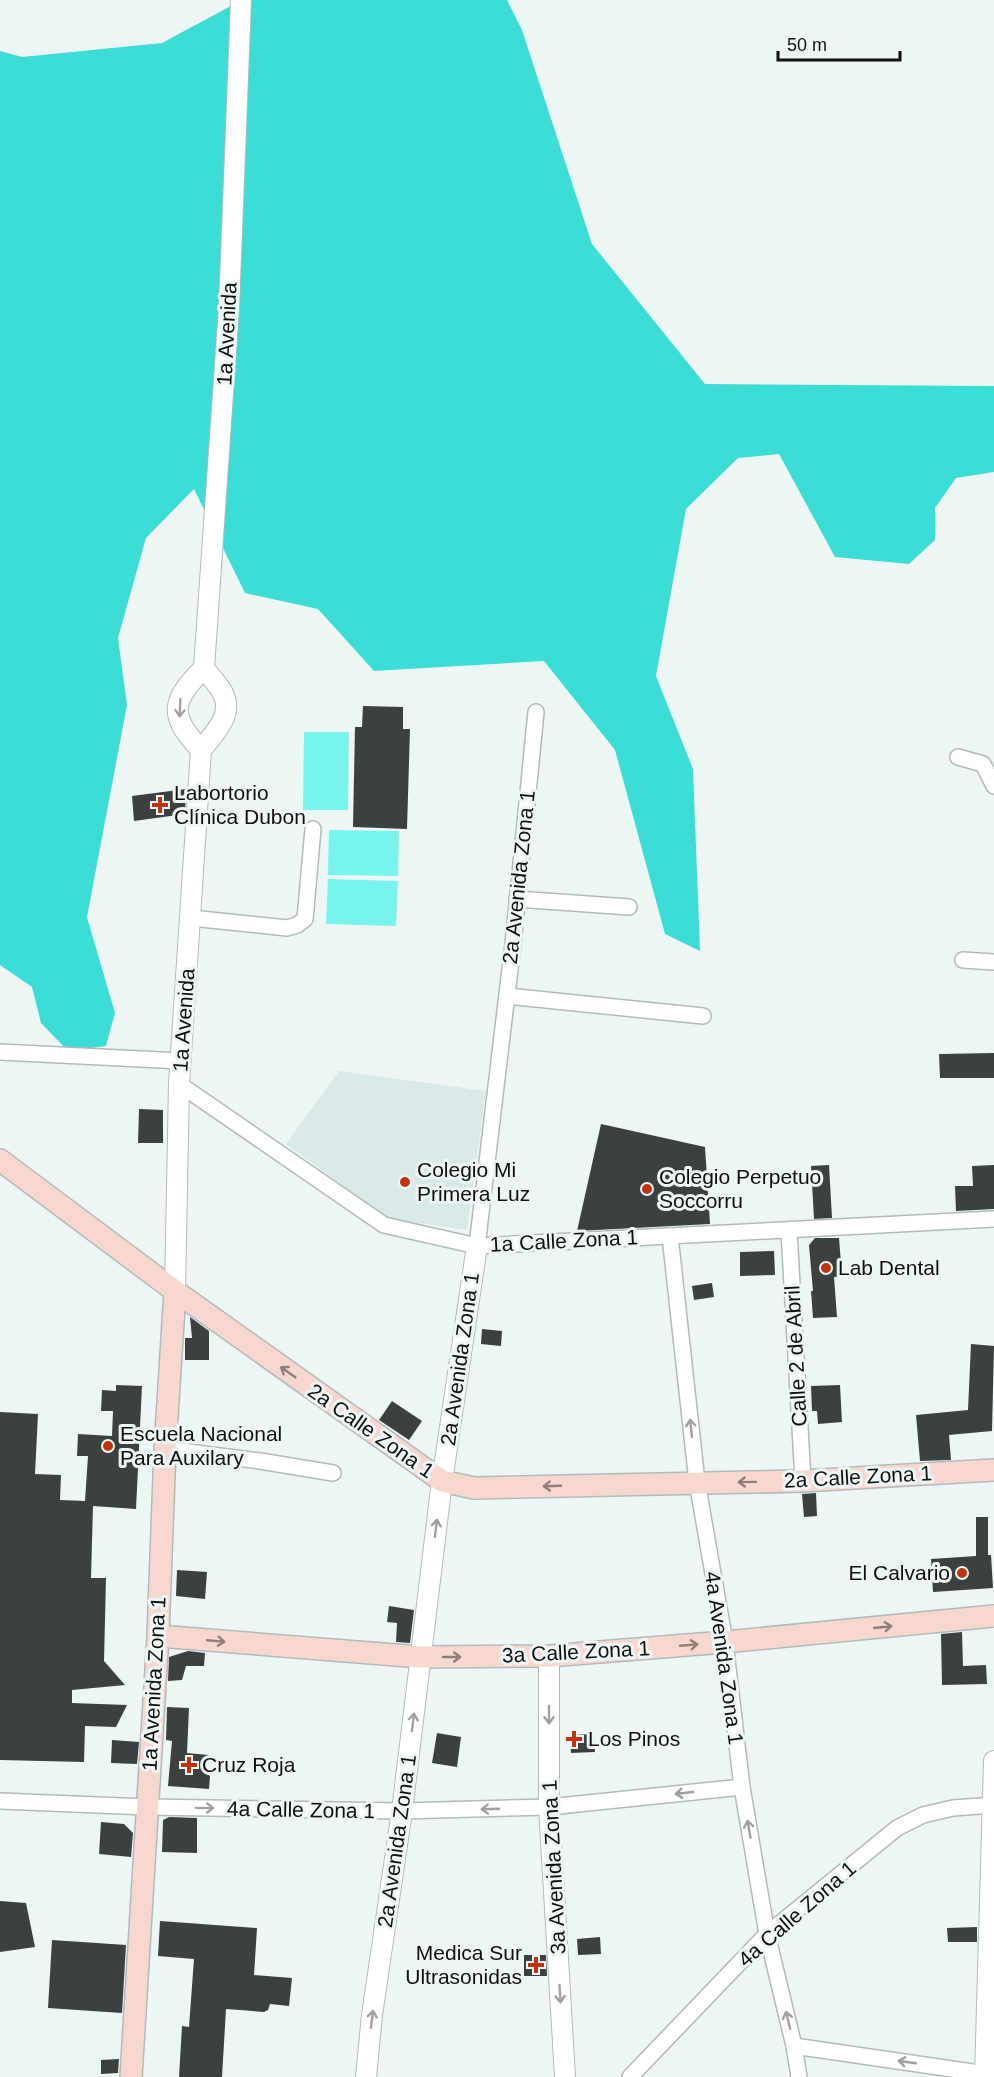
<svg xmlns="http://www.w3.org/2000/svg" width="994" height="2077" font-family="Arial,sans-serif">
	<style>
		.built { fill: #d8e9e7 }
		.green { fill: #79f4ec }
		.forest { fill: #3bddd5 }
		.building { fill: #3a4140 }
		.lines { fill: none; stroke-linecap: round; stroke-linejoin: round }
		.minor-casing { stroke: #b2bab9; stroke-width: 18 }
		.tertiary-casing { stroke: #b2bab9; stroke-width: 22 }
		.secondary-casing { stroke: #b2bab9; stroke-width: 24 }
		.minor { stroke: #fff; stroke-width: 15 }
		.tertiary { stroke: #fff; stroke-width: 20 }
		.secondary { stroke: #f7d8d1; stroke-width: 21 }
		.oneway { stroke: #9fa09f }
		.oneway2 { stroke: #8e7e7a }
		.poi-dot { fill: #be3411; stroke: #eef6f5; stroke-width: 2 }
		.labels { text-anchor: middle; stroke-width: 6; stroke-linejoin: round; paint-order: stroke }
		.street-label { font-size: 21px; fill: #0e1110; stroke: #eef6f5 }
		.poi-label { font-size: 21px; fill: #0e1110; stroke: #eef6f5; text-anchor: start }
	</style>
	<rect width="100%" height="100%" fill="#eef6f5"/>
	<polygon class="built" points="339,1071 486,1091 467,1230 389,1219 286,1144"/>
	<g class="green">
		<polygon points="304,732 349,732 348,810 303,810"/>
		<polygon points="329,830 399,831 398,876 328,875"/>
		<polygon points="328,879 398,881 396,926 326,924"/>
	</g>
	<polygon class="forest" points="242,0 507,0 522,30 592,244 705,384 994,386 994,472 956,478 935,508 935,540 909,564 835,557 779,454 738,458 686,509 656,676 693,769 700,951 665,934 615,750 544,661 374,671 318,609 245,593 194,489 146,538 118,638 127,705 87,917 115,1013 106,1046 68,1051 41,1023 32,987 0,965 0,51 22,57 162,43"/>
	<g class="building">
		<polygon points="363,706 403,707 403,729 410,729 407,829 353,827 355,727 362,727"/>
		<polygon points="186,789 185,814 134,821 132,796"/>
		<polygon points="994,1053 994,1078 940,1078 939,1054"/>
		<polygon points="139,1109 163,1110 163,1143 138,1143"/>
		<polygon points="601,1124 705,1147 710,1224 577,1231"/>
		<polygon points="829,1165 832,1218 814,1219 811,1166"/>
		<polygon points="994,1165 994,1209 956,1211 955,1186 973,1186 972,1166"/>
		<polygon points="815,1238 839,1238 842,1276 834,1277 837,1317 813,1318 811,1291 813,1291 809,1245"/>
		<polygon points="774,1251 775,1275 740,1276 740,1252"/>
		<polygon points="712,1283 714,1297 694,1300 692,1286"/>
		<polygon points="190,1317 209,1331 209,1360 185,1360 185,1338 192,1338"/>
		<polygon points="482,1329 502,1331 501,1346 481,1344"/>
		<polygon points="971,1344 994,1346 992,1431 949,1435 951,1460 920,1461 916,1415 968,1410"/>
		<polygon points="116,1385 142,1386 136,1509 93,1506 91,1578 106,1578 104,1661 125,1685 72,1690 72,1703 127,1705 116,1727 85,1726 84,1762 0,1760 0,1412 38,1414 35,1474 61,1475 60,1500 85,1501 88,1456 77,1456 78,1434 112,1436 113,1411 101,1411 102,1390 116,1391"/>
		<polygon points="840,1385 842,1422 818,1424 817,1411 812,1411 811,1386"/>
		<polygon points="392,1401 422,1421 409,1440 379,1420"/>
		<polygon points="816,1493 817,1516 804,1517 802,1494"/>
		<polygon points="976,1517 988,1517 988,1555 991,1555 993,1588 933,1592 931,1559 976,1556"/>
		<polygon points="177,1570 207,1572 205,1599 176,1596"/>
		<polygon points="389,1606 414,1610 410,1643 396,1642 397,1623 387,1622"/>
		<polygon points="962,1632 963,1666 986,1665 987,1684 942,1685 941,1634"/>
		<polygon points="188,1651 205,1653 204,1666 186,1666 182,1680 168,1681 169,1657"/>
		<polygon points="167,1707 189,1708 187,1753 209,1755 207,1774 210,1776 209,1789 168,1786 172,1741 166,1740"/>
		<polygon points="437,1733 461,1737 457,1767 432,1763"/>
		<polygon points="594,1734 595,1752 571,1753 570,1735"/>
		<polygon points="112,1740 139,1742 137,1764 111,1763"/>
		<polygon points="169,1817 197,1818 197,1853 162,1852 163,1820"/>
		<polygon points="101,1822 124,1824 133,1833 131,1857 99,1854"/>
		<polygon points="0,1901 26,1903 35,1947 0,1952"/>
		<polygon points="160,1921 257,1928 254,1975 292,1978 289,2006 270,2004 268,2010 264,2012 226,2009 222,2077 179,2077 182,2026 189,2027 194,1959 158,1956"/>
		<polygon points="977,1927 977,1942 948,1942 947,1928"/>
		<polygon points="600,1937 601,1954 578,1955 577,1939"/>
		<polygon points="52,1940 126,1945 122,2013 48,2008"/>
		<polygon points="524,1955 546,1955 547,1976 524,1976"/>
		<polygon points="119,2059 118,2073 101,2074 101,2060"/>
	</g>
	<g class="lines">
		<defs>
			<g id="minor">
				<polyline points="958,757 983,764 994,786"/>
				<polyline points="517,899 629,907"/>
				<polyline points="191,918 287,928 297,925 305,919 313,829"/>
				<polyline points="963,960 994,962"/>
				<polyline points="507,996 703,1016"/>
				<polyline points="0,1052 181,1061"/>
				<polyline points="179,1084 384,1225 477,1246 994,1219"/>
				<polyline points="789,1231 803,1481"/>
				<polyline points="670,1236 697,1482 725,1642 742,1787 767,1934 794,2046 799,2077"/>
				<polyline points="477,1246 513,944 536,712"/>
				<polyline points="165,1449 260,1461 333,1473"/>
				<polyline points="0,1801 147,1807 402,1811 549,1807 742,1787"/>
				<polyline points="794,2046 986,2074"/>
				<polyline points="630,2077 767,1934 897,1828 923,1815 953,1808 994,1805"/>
			</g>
			<g id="tertiary">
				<path d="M201 750C168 715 171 701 204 668"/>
				<path d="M175 1291 179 1084 201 750C215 732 238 712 219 687 214 680 209 675 204 668L229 307 241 0"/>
				<polyline points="549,1656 549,1807 565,2077"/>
				<polyline points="366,2077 372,2015 402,1811 442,1481 477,1246"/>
				<polyline points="985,2077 994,1761"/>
			</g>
			<g id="secondary">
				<polyline points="0,1160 175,1291 442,1481 474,1488 803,1481 994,1470"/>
				<polyline points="158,1636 421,1657 549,1656 725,1642 994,1616"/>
				<polyline points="131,2077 158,1636 165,1449 175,1291"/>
			</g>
		</defs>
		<use href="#minor" class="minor-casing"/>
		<use href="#tertiary" class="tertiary-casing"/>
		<use href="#secondary" class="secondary-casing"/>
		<use href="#minor" class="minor"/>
		<use href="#tertiary" class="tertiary"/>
		<use href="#secondary" class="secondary"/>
	</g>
	<defs><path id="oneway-shaft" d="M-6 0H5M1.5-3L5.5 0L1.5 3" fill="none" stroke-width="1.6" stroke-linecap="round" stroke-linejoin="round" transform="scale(1.5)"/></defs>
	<g class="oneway">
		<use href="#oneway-shaft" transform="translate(180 708) rotate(92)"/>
		<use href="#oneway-shaft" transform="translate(691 1428) rotate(-96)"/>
		<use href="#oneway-shaft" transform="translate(436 1528) rotate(-83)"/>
		<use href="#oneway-shaft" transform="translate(549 1715) rotate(90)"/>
		<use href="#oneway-shaft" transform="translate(413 1722) rotate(-83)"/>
		<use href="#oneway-shaft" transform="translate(684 1793) rotate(174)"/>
		<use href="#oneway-shaft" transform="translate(205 1808) rotate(1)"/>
		<use href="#oneway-shaft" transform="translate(490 1809) rotate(178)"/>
		<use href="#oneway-shaft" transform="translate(749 1829) rotate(-100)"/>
		<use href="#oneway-shaft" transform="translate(560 1994) rotate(87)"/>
		<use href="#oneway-shaft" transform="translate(372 2019) rotate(-83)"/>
		<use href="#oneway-shaft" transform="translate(788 2020) rotate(-104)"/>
		<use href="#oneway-shaft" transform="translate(907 2062) rotate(-172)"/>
	</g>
	<g class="oneway2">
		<use href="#oneway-shaft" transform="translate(288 1372) rotate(-145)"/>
		<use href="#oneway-shaft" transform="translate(747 1482) rotate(179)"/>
		<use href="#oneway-shaft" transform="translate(552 1486) rotate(178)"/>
		<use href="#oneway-shaft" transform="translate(883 1627) rotate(-6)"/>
		<use href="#oneway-shaft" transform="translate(216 1641) rotate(5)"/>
		<use href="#oneway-shaft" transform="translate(689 1645) rotate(-5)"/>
		<use href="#oneway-shaft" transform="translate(452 1657)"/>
	</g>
	<g class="poi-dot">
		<path d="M157 796h6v6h6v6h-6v6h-6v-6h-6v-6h6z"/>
		<circle cx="405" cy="1182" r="6"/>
		<circle cx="647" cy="1189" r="6"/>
		<circle cx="826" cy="1268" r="6"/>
		<circle cx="108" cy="1446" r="6"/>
		<circle cx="962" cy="1573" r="6"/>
		<path d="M571 1730h6v6h6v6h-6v6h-6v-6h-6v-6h6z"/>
		<path d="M186 1756h6v6h6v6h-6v6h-6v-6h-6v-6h6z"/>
		<path d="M533 1956h6v6h6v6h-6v6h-6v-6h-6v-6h6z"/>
	</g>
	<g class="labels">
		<g class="street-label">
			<text transform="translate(227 334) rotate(-87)" y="7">1a Avenida</text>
			<text transform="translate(519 877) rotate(-84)" y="7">2a Avenida Zona 1</text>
			<text transform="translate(184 1020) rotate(-86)" y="7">1a Avenida</text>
			<text transform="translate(564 1241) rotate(-3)" y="7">1a Calle Zona 1</text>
			<text transform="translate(796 1356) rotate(-93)" y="7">Calle 2 de Abril</text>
			<text transform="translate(460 1359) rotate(-82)" y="7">2a Avenida Zona 1</text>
			<text transform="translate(371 1431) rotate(35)" y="7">2a Calle Zona 1</text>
			<text transform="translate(858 1477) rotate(-3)" y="7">2a Calle Zona 1</text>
			<text transform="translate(576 1652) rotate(-3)" y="7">3a Calle Zona 1</text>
			<text transform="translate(724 1658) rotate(82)" y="7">4a Avenida Zona 1</text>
			<text transform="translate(154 1684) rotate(-87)" y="7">1a Avenida Zona 1</text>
			<text transform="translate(301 1810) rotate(1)" y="7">4a Calle Zona 1</text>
			<text transform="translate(397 1841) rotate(-82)" y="7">2a Avenida Zona 1</text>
			<text transform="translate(554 1867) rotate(-93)" y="7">3a Avenida Zona 1</text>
			<text transform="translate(797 1914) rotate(-41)" y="7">4a Calle Zona 1</text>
		</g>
		<g class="poi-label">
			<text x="174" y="800">Labortorio<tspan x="174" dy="24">Clínica Dubon</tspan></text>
			<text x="417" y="1177">Colegio Mi<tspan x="417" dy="24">Primera Luz</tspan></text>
			<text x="659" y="1184">Colegio Perpetuo<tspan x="659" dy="24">Soccorru</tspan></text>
			<text x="838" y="1275">Lab Dental</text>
			<text x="120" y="1441">Escuela Nacional<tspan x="120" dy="24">Para Auxilary</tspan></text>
			<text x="950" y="1580" text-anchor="end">El Calvario</text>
			<text x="588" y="1746">Los Pinos</text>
			<text x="202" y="1772">Cruz Roja</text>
			<text x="522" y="1960" text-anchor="end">Medica Sur<tspan x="522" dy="24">Ultrasonidas</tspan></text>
		</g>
	</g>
	<path d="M778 51v9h122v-9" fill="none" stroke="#0e1110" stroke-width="3"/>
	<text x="787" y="51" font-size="18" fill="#0e1110" stroke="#eef6f5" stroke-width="4.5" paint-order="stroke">50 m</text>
</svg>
